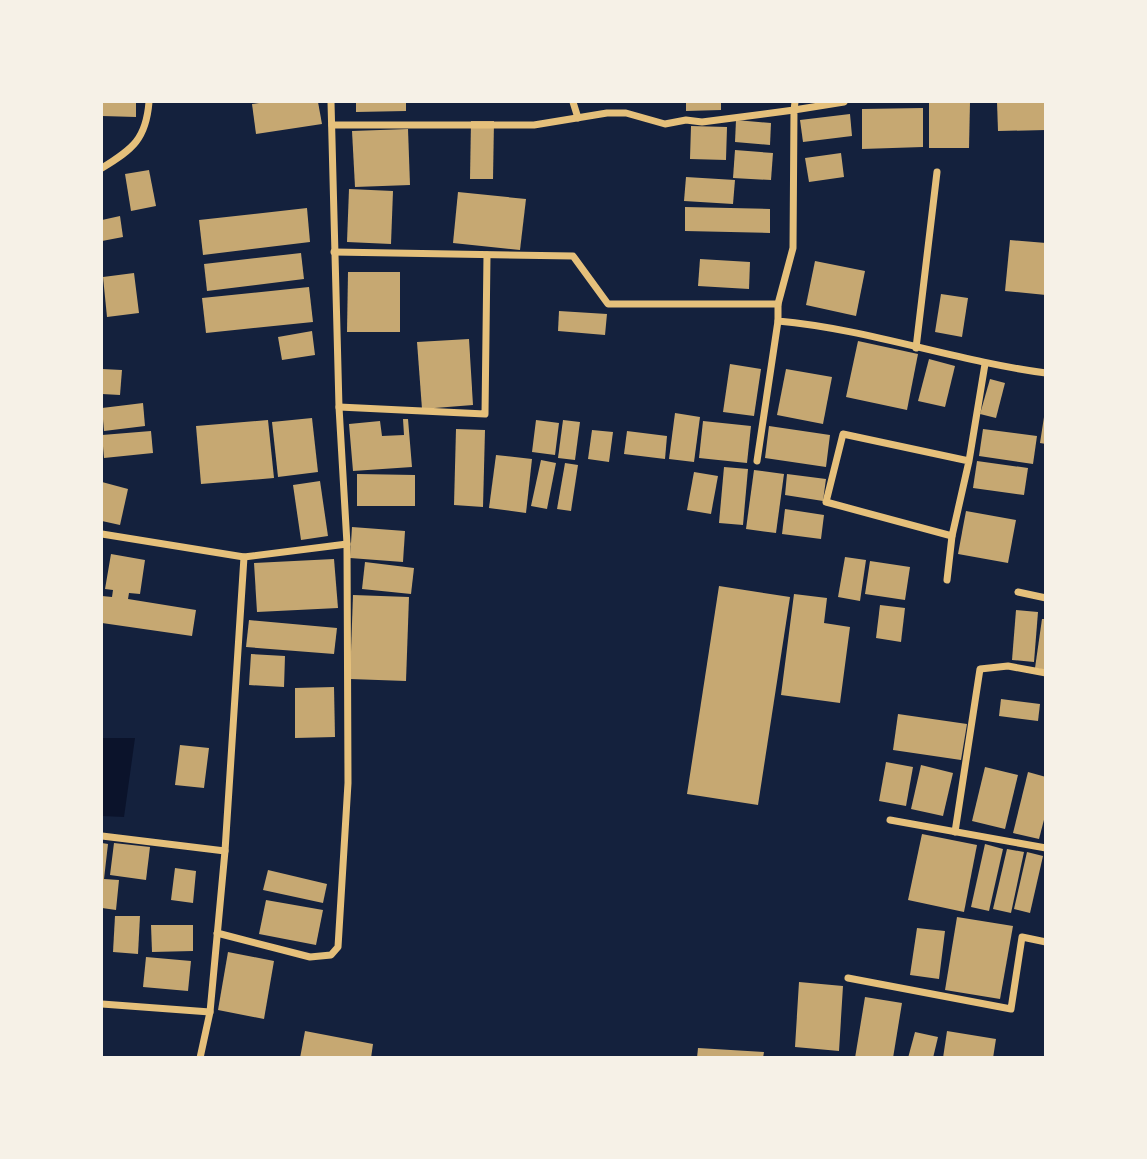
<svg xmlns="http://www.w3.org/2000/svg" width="1147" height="1159" font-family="'Exo 2',sans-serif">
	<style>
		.water { fill: #0b132b }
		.building { fill: #c6a872 }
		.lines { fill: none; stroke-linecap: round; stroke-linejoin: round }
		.minor { stroke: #e5c07b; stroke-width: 7 }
	</style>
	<rect width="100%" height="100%" fill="#14213d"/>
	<polygon class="water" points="102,738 135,738 124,817 102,816"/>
	<g class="building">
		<polygon points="102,102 136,102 136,117 102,116"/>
		<polygon points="266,102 318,102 322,124 256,134 252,104"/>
		<polygon points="356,102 406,102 406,111 356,112"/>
		<polygon points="686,102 721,102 721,110 686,111"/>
		<polygon points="929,102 970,102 969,148 929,148"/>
		<polygon points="997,102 1046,102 1046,130 998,131"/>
		<polygon points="923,108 923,147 862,149 862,109"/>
		<polygon points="850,114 852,136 803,142 800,120"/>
		<polygon points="736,120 771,123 770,145 735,142"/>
		<polygon points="471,121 494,121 493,179 470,179"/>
		<polygon points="691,126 727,127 726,160 690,159"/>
		<polygon points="408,129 410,185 355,187 352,131"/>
		<polygon points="735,150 773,153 771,180 733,178"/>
		<polygon points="841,153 844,177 809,182 805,158"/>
		<polygon points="149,170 156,206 131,211 125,174"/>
		<polygon points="686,177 735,180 733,204 684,201"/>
		<polygon points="349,189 393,191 391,244 347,242"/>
		<polygon points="458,192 526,199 520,250 453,243"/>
		<polygon points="685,207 770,209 770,233 685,231"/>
		<polygon points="307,208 310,242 203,255 199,220"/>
		<polygon points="120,216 123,237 102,241 102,220"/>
		<polygon points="1010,240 1046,243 1046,295 1005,291"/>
		<polygon points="301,253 304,279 207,291 204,264"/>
		<polygon points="700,259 750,262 749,289 698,286"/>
		<polygon points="815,261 865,271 856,316 806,305"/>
		<polygon points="348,272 400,272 400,332 347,332"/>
		<polygon points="134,273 139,313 107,317 103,277"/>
		<polygon points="309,287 313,322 206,333 202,298"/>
		<polygon points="941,294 968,298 962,337 935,332"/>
		<polygon points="559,311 607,314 605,335 558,331"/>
		<polygon points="312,331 315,355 282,360 278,337"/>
		<polygon points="469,339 473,405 422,409 417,342"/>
		<polygon points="858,341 918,354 907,410 846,397"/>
		<polygon points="929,359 955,366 945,407 918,401"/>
		<polygon points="730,364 761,369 754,416 723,412"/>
		<polygon points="102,369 122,370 120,395 102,394"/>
		<polygon points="786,369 832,377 823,424 777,415"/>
		<polygon points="990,379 1005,383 996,418 980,414"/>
		<polygon points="143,403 145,426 104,431 102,408"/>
		<polygon points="675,413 700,417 694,462 669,459"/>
		<polygon points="1044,417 1046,418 1046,444 1040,443"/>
		<polygon points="312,418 318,472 278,477 272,422"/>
		<polygon points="403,419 408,419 412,467 353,471 349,424 380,421 382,436 404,435"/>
		<polygon points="268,420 274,478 201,484 196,426"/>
		<polygon points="536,420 559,423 555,455 532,452"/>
		<polygon points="563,420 580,422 575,460 558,458"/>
		<polygon points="703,421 751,426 747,463 699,458"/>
		<polygon points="769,426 830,435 826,467 765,458"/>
		<polygon points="456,429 485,430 483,507 454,505"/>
		<polygon points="983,429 1037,436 1033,464 979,456"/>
		<polygon points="592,430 613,432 609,462 588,459"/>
		<polygon points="151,431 153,453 104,458 102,435"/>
		<polygon points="627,431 667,436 665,459 624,454"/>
		<polygon points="496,455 532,459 526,513 489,508"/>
		<polygon points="541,460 556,463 547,509 531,506"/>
		<polygon points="977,461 1028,468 1024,495 973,488"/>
		<polygon points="565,463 578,465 571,511 557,509"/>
		<polygon points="724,467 748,469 743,525 719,523"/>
		<polygon points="754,470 784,474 776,533 746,529"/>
		<polygon points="694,472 718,476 711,514 687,510"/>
		<polygon points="357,474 415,475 415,506 357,506"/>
		<polygon points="787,474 826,479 823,501 785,495"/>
		<polygon points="320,481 328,536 301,540 293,485"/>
		<polygon points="102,482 128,489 120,525 102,521"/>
		<polygon points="785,509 824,515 821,539 782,534"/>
		<polygon points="966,511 1016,520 1008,563 958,554"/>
		<polygon points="352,527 405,531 403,562 350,558"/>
		<polygon points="111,554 145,560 140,594 129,593 128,599 196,610 192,636 102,623 102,596 112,597 113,590 105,589"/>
		<polygon points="845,557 866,560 860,601 838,597"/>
		<polygon points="334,559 338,608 257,612 254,563"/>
		<polygon points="870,561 910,567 905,600 865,594"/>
		<polygon points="365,562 414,568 411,594 362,589"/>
		<polygon points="719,586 790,597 758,805 687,794"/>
		<polygon points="794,594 827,598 824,623 850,627 840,703 781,695"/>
		<polygon points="353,595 409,597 406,681 350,679"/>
		<polygon points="880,605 905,608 901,642 876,638"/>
		<polygon points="1016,610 1038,612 1034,662 1012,660"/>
		<polygon points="1042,619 1046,619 1046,670 1035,668"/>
		<polygon points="249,620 337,628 334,654 246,647"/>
		<polygon points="251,654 285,656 284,687 249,685"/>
		<polygon points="334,687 335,737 295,738 295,688"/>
		<polygon points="1001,699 1040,704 1038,721 999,716"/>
		<polygon points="898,714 967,724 961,760 893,750"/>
		<polygon points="180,745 209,748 204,788 175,785"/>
		<polygon points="886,762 913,767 906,806 879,801"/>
		<polygon points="921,765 953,773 943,816 911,809"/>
		<polygon points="985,767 1018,775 1005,829 972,821"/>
		<polygon points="1028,772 1046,777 1046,812 1039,839 1013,833"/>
		<polygon points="922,834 977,845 964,912 908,900"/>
		<polygon points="102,843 108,844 104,879 119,880 116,910 102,908"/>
		<polygon points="114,843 150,847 146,880 110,875"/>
		<polygon points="985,844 1003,849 989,911 971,907"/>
		<polygon points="1007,849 1024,852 1011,913 993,909"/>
		<polygon points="1027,852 1043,856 1030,913 1014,909"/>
		<polygon points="175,868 196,871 193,903 171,900"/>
		<polygon points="268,870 327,884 323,903 263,890"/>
		<polygon points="266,900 323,910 316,945 259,934"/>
		<polygon points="115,916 140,916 138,954 113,952"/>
		<polygon points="957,917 1013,926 1000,999 945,990"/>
		<polygon points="151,925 193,925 193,951 152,952"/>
		<polygon points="917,928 945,931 939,979 910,975"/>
		<polygon points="228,952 274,961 264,1019 218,1010"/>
		<polygon points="146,957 191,961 188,991 143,987"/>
		<polygon points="799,982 843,986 839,1051 795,1047"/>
		<polygon points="865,997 902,1003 893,1058 855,1058"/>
		<polygon points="305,1031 373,1044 371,1058 300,1058"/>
		<polygon points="947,1031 996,1039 993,1058 943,1058"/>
		<polygon points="915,1032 938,1037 933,1058 908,1058"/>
		<polygon points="698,1048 764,1052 763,1058 697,1058"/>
	</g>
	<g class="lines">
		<g class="minor">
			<polyline points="573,102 578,118"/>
			<path d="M844 102 794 110 793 248 778 304V321C868 329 955 361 1046 373"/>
			<polyline points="332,125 534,125 607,113 626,113 665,124 686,120 702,122 794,110 795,102"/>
			<path d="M102 168C133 149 146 139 149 102"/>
			<polyline points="334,252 573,256 608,304 778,304"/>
			<polyline points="916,348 937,172"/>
			<polyline points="339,407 485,414 487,255"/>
			<polyline points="757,461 778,321"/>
			<polyline points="969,461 843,434 826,502 952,536 969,461 985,364"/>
			<polyline points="102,534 244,557"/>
			<polyline points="947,580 952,536"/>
			<polyline points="1018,592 1046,598"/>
			<polyline points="890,820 1046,848"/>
			<polyline points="955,832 980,669 1008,666 1046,673"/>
			<polyline points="102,836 225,851"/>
			<polyline points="217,933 310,957 331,955 338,947 348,783 347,544 339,407 331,102"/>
			<polyline points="848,978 1011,1009 1022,937 1046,942"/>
			<polyline points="102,1004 210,1012"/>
			<polyline points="200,1058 210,1012 225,851 244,557 347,544"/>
		</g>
	</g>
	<rect width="1147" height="1159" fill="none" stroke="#f6f1e7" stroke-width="206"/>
</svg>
